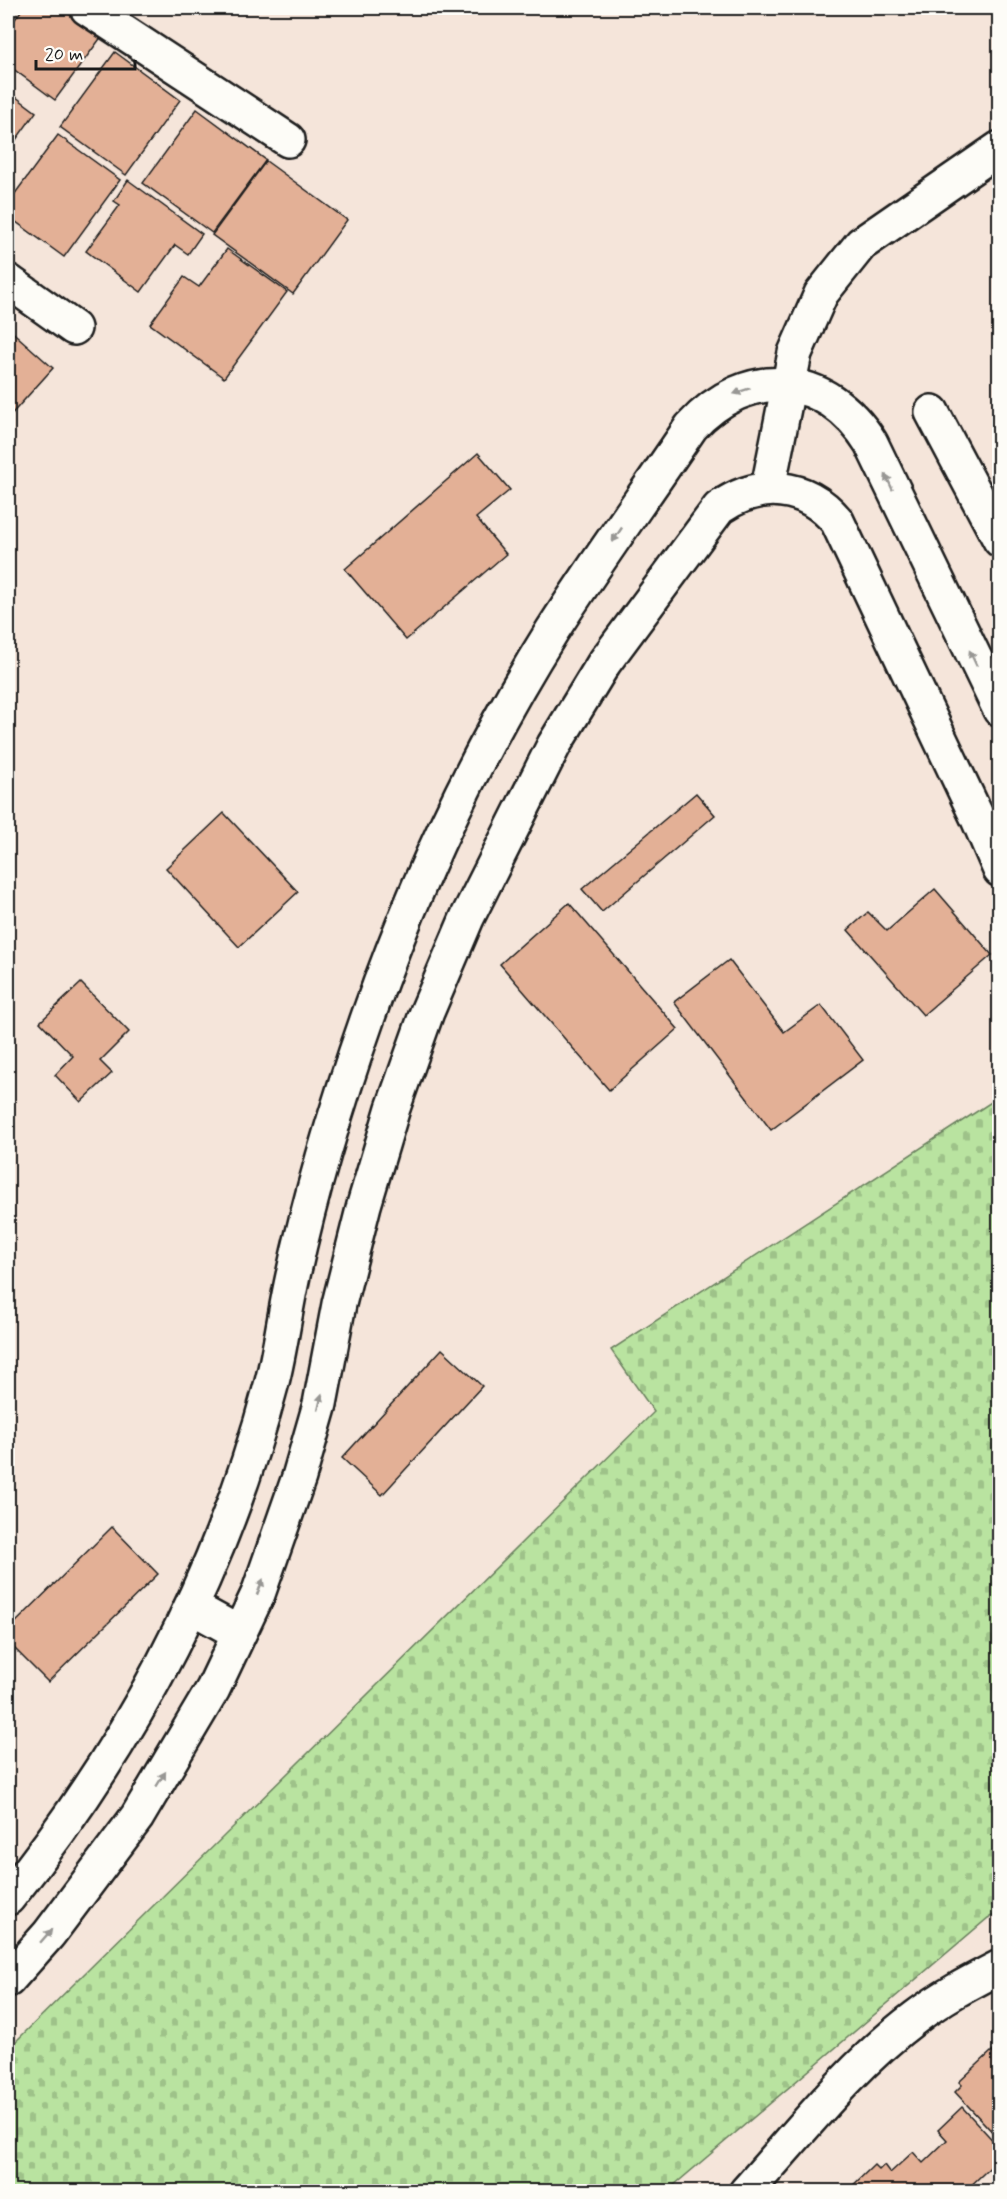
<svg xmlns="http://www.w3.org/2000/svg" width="1007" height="2199" font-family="Mynerve,sans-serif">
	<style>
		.cemetery { fill: url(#cemetery-stones); stroke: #6a805e; stroke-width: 1.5 }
		.building { fill: #e3b096; stroke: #1c1c1c; stroke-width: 1.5 }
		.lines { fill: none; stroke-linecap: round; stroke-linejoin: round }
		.minor-casing { stroke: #1c1c1c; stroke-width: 38 }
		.minor { stroke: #fdfcf7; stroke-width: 33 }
		.oneway { fill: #989794 }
	</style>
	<defs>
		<pattern id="cemetery-stones" width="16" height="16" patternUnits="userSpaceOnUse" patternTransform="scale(1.5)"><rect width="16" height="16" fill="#b9e3a0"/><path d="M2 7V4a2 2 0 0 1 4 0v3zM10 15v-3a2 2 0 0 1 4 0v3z" fill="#9ec289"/></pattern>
	</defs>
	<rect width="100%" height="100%" fill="#f5e5da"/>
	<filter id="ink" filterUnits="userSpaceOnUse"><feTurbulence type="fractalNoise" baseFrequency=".0167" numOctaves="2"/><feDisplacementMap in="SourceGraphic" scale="12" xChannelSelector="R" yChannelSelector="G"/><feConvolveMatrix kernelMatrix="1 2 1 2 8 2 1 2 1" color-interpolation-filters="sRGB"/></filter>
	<g filter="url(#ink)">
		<polygon class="cemetery" points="999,1097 999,1913 988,1918 667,2191 8,2191 8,2049 654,1412 611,1350"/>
		<g class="building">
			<polygon points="23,8 71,8 105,32 55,100 8,65 8,29"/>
			<polygon points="115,52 180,100 126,175 60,127"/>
			<polygon points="8,91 36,112 8,151"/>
			<polygon points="197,109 266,160 212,233 143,183"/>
			<polygon points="58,135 120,180 64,257 8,216 8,203"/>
			<polygon points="266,161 347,220 293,294 212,235"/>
			<polygon points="128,180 202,234 188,254 175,245 141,292 86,251 120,205 114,201"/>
			<polygon points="227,249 287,292 224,378 150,324 184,277 199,287"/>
			<polygon points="8,328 53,368 8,418"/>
			<polygon points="478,453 510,490 476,518 506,554 406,640 345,569"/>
			<polygon points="696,793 715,815 602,912 582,889"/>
			<polygon points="224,813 298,892 239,947 166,868"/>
			<polygon points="935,889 992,955 923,1015 848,930 868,912 887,931"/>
			<polygon points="569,903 678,1029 609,1090 500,964"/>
			<polygon points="729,960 784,1032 821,1005 863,1060 771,1130 674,1002"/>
			<polygon points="81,983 129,1032 100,1061 112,1073 81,1102 55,1075 73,1056 40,1022"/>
			<polygon points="442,1349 482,1386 382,1495 342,1458"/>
			<polygon points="112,1527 158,1574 48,1682 8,1642 8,1630"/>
			<polygon points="992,2051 1000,2060 1000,2140 955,2092 962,2085 959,2082"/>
			<polygon points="962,2107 1000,2148 1000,2158 964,2192 846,2192 874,2165 879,2170 884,2165 890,2173 913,2152 923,2163 947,2140 938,2130"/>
		</g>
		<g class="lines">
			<defs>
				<g id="minor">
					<polyline points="87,8 288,140"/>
					<polyline points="8,281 74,328"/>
					<polyline points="932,412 1000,540"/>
					<polyline points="768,488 795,353 821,294 861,244 1000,148"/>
					<polyline points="192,1607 239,1633"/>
					<path d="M8 1898C131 1746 222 1572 272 1382 280 1351 284 1318 291 1285 310 1194 337 1105 368 1017 415 883 477 751 552 631 596 562 645 495 691 427 748 365 826 371 871 443L1000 710"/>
					<path d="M8 1980 49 1934 137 1817 213 1689 258 1594 299 1477 320 1404 339 1304 364 1205 393 1108 427 1012 467 918 554 745 604 663 719 508C759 480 805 483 837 521L978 819 1000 870"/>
					<path d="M746 2192C800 2132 852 2065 916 2017 942 1997 971 1982 1000 1967"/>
				</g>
			</defs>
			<use href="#minor" class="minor-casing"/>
			<use href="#minor" class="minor"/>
		</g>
		<defs><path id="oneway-solid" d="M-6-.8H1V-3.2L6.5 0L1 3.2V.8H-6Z" transform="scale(1.5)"/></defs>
		<g class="oneway">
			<use href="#oneway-solid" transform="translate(742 391) rotate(161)"/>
			<use href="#oneway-solid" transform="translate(889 482) rotate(-115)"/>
			<use href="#oneway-solid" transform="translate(617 535) rotate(124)"/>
			<use href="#oneway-solid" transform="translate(973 658) rotate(-115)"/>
			<use href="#oneway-solid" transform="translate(320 1402) rotate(-77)"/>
			<use href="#oneway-solid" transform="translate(260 1587) rotate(-69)"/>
			<use href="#oneway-solid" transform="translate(161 1779) rotate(-58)"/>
			<use href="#oneway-solid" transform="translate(46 1936) rotate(-49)"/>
		</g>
	</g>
	<rect width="1007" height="2199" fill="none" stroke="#fdfcf7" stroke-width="30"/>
	<rect x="15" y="15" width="977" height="2169" fill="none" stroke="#1c1c1c" stroke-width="2" filter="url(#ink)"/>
	<path d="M36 60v9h99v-9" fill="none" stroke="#1c1c1c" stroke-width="3"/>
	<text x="45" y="60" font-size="18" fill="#1c1c1c" stroke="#fdfcf7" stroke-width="4.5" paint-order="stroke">20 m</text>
</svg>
